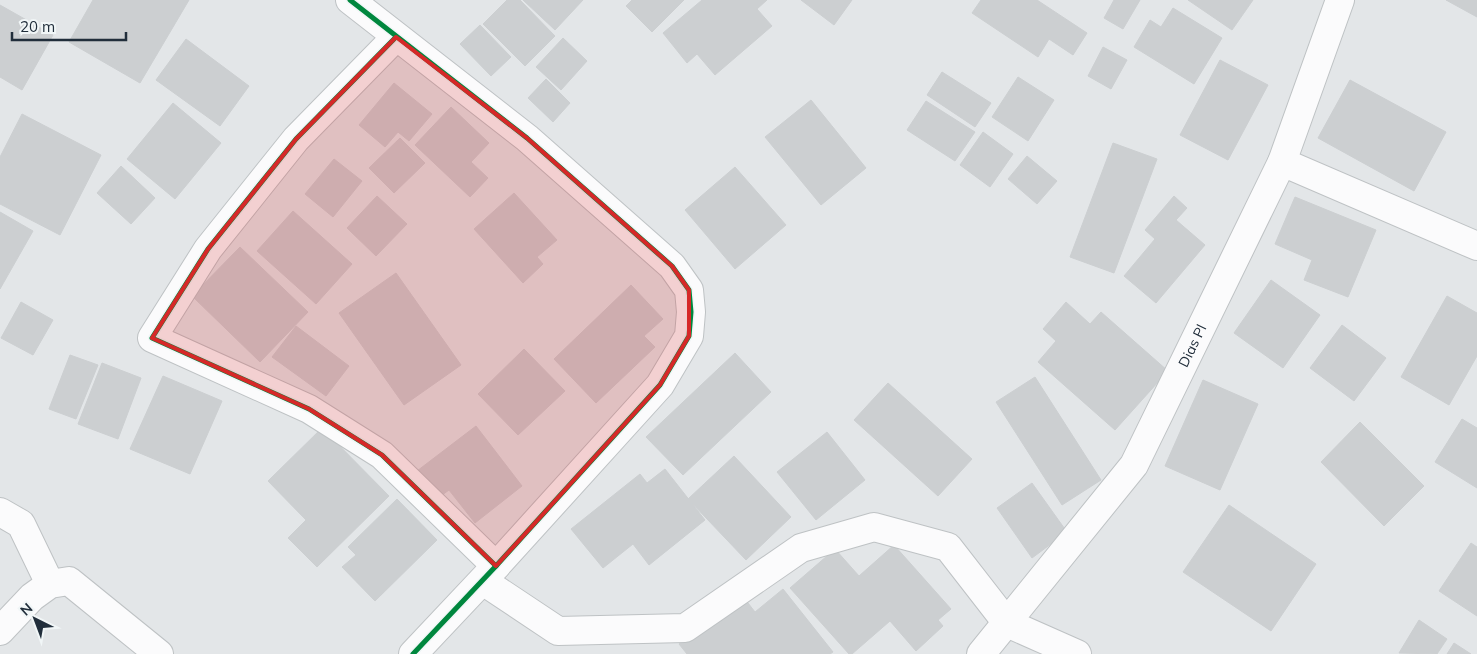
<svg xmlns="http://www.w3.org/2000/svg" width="1477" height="654" font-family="Mulish,sans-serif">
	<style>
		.building { fill: #cccfd1; stroke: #cccfd1 }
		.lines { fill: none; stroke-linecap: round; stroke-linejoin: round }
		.minor-casing { stroke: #bec2c4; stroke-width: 30 }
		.minor { stroke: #fbfbfc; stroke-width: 28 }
		.cycleway-casing { stroke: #f1f6f7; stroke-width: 8 }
		.cycleway { stroke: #00873e; stroke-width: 5 }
		.marked { fill: #d62828; fill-opacity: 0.2; stroke: #d62828; stroke-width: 4; stroke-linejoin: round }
		.labels { text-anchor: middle; stroke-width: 4; stroke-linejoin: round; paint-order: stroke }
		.street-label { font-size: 14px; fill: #212e3b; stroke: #f1f6f7 }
	</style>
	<rect width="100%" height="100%" fill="#e3e6e8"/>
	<g class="building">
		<polygon points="93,0 189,0 140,83 69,42"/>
		<polygon points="507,0 520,0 555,36 525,66 483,24"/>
		<polygon points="523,0 583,0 555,30"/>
		<polygon points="632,0 684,0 652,32 626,6"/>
		<polygon points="702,0 767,0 757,9 772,26 715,75 697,54 687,63 663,33"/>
		<polygon points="801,0 852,0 834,25"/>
		<polygon points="981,0 1037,0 1087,33 1073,55 1049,39 1038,57 972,13"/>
		<polygon points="1114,0 1140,0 1123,29 1104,18"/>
		<polygon points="1188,0 1253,0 1232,30"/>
		<polygon points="1446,0 1477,0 1477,17"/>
		<polygon points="0,5 53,35 22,90 0,77"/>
		<polygon points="1173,8 1222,38 1194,84 1134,47 1150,20 1161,27"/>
		<polygon points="480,25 511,57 491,76 460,44"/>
		<polygon points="563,38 587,61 561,90 536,67"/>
		<polygon points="186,39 249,86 220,126 156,80"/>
		<polygon points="1103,47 1127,60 1111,89 1088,76"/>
		<polygon points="1220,60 1268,85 1228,160 1180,135"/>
		<polygon points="942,72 991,103 975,127 927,95"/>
		<polygon points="1018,77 1054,100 1028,141 992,117"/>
		<polygon points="546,79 570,103 553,122 528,98"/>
		<polygon points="1350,80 1446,132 1414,191 1318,138"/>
		<polygon points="394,83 432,114 409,141 398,132 385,147 359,125"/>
		<polygon points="811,100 866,168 821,205 765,137"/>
		<polygon points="926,101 975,132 955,161 907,130"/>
		<polygon points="173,103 221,143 175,199 127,159"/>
		<polygon points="451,107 489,143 471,162 488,178 470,197 415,145"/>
		<polygon points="22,114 101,155 60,235 0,204 0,157"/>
		<polygon points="983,132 1013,154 990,187 960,165"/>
		<polygon points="400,138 425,163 394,193 369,168"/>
		<polygon points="1113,143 1157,159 1114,273 1070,257"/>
		<polygon points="1027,156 1057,181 1037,204 1008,179"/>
		<polygon points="334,159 362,181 333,217 305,194"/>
		<polygon points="121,166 155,198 131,224 97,193"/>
		<polygon points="735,167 786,225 735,269 685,210"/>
		<polygon points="514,193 557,240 537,257 543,264 523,283 474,229"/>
		<polygon points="377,196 407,224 376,256 347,228"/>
		<polygon points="1174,196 1187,208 1176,220 1205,245 1156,303 1124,276 1155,239 1145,230"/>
		<polygon points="1295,197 1376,230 1348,297 1304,280 1312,260 1275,244"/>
		<polygon points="293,211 352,264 316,304 257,251"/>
		<polygon points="0,212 33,231 0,289"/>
		<polygon points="240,247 308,312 260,362 192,296"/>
		<polygon points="396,273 461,365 404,405 339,313"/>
		<polygon points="1271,280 1320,315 1283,368 1234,333"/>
		<polygon points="631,285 663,319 644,336 655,347 596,403 554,359"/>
		<polygon points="1447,296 1477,313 1477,356 1449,405 1401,377"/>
		<polygon points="21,302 53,320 33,355 1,338"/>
		<polygon points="1066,302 1090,324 1101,312 1168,371 1115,430 1038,362 1056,341 1043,329"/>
		<polygon points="1342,325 1386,358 1354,401 1310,368"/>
		<polygon points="296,326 349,366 326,396 272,357"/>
		<polygon points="524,349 565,391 518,435 478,394"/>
		<polygon points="735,353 771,392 683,475 646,437"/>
		<polygon points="70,355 98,365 76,419 49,409"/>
		<polygon points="102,363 141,378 118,439 78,424"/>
		<polygon points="163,376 222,401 190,474 130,449"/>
		<polygon points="1035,377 1101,480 1062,505 996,402"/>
		<polygon points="1203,380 1258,404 1220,490 1165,466"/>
		<polygon points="888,383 972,459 938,496 854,420"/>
		<polygon points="1462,419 1477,428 1477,488 1435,462"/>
		<polygon points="1360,422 1424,486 1384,526 1321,462"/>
		<polygon points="476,426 522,486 475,523 449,490 438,498 417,471"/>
		<polygon points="322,428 389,496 317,567 288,538 306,520 268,481"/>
		<polygon points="827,432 865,480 816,520 777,472"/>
		<polygon points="734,456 791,517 746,560 688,499"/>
		<polygon points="665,469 705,520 649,565 633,544 603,568 571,529 640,474 647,483"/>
		<polygon points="1032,483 1067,532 1032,558 997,508"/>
		<polygon points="397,499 437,540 375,601 342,567 356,555 348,547"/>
		<polygon points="1229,505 1316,564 1271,631 1183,572"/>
		<polygon points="1471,543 1477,547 1477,616 1439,591"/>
		<polygon points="894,545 951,609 938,620 943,626 916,651 890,621 852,654 849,654 790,588 835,549 859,576"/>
		<polygon points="783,589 833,652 830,654 687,654 679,644 741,594 755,612"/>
		<polygon points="1419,620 1447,639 1437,654 1399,653"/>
		<polygon points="1454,643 1471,654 1447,654"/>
	</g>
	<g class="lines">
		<defs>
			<g id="minor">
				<polyline points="350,0 527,138 672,266 689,290 691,312 689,336 660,385 496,566 413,654"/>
				<polyline points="396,37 296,139 208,249 152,338 309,409 382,455 496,566"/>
				<polyline points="1282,162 1477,246"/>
				<polyline points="0,512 21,524 50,584"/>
				<polyline points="483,581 558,631 685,628 801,548 874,527 948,547 1007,623 1077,654"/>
				<polyline points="0,631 32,597 50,584 69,581 159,654"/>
				<path id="s1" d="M981 654 1134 465 1282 162 1340 0"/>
			</g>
		</defs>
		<use href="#minor" class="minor-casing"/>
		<use href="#minor" class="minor"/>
		<defs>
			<g id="cycleway">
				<polyline points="350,0 527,138 672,266 689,290 691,312 689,336 660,385 496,566 413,654"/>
				<polyline points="396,37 296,139 208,249 152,338 309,409 382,455 496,566"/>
			</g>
		</defs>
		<use href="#cycleway" class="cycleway-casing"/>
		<use href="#cycleway" class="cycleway"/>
	</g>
	<path class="marked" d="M396 37 527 138 672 266 689 290V336L660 385 496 566 382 455 309 409 152 338 208 249 296 139Z"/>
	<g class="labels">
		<g class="street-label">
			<text dy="5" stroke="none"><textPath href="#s1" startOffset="376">Dias Pl</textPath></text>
		</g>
	</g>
	<g transform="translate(35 619) rotate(318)" stroke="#f1f6f7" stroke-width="4" paint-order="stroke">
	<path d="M0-4L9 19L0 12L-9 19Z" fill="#212e3b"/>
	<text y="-8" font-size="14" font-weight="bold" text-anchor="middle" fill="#212e3b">N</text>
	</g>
	<path d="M12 32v8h114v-8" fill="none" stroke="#212e3b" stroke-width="2.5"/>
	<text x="20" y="32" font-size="15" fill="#212e3b" stroke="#f1f6f7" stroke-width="4" paint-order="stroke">20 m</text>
</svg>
